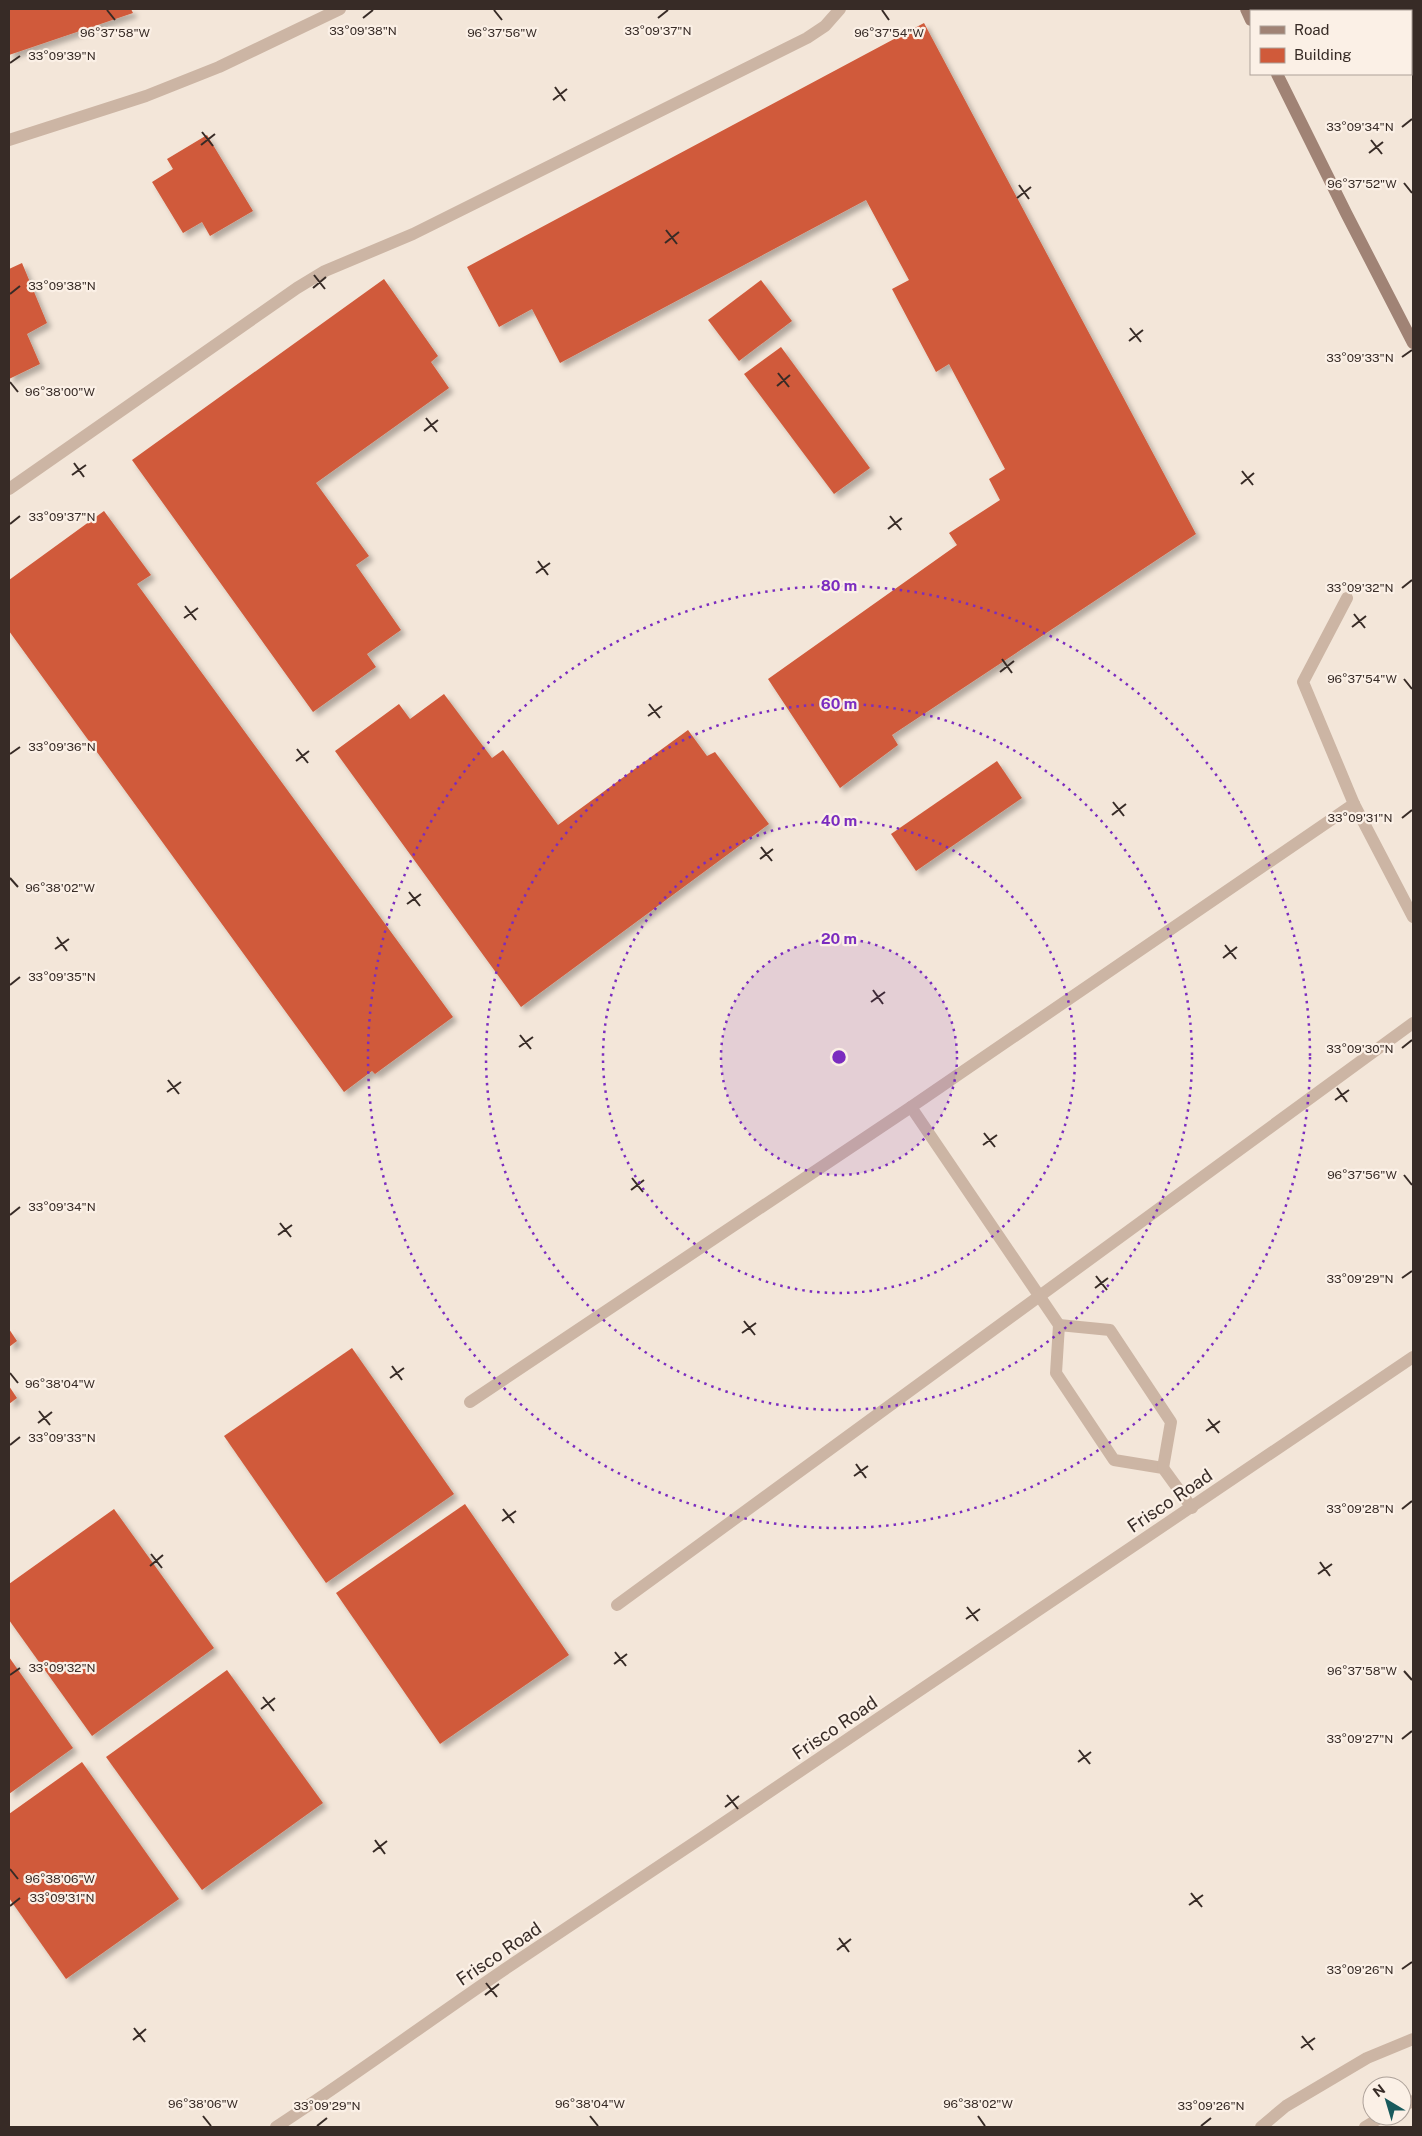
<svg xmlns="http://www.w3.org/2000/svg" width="1422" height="2136" font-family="'Public Sans',sans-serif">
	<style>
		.building { fill: #d05a3a; filter: url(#shadow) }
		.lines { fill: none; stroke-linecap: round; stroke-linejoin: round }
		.lane { stroke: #ccb5a4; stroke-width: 12 }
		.street { stroke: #ccb5a4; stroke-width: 12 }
		.secondary { stroke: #a08375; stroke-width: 12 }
		.ticks { fill: none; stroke: #372b26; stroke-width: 2 }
		.ring { fill: none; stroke: #7b2cbf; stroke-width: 2.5; stroke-dasharray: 2.5 5 }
		.labels { text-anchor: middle; stroke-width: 4.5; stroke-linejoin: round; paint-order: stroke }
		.street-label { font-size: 18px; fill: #372b26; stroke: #fbf0e6 }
		.ticks-label { font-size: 12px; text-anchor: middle; fill: #372b26; stroke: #fbf0e6; stroke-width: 4.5; stroke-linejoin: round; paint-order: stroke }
		.centre { fill: #7b2cbf; stroke: #fbf0e6; stroke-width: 2.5 }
		.ring-label { font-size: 15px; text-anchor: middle; font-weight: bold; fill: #7b2cbf; stroke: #fbf0e6; stroke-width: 4.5; stroke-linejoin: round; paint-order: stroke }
	</style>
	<defs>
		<filter id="shadow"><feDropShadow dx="4.5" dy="4.5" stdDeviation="2.5" flood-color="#0004"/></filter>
	</defs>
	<rect width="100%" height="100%" fill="#f3e6d9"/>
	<g class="building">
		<polygon points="9,9 131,9 133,13 9,55"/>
		<polygon points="924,23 1196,534 892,735 898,745 840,788 768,679 957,545 949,533 1000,500 989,479 1005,469 949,364 936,372 892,289 909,280 866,200 560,363 532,309 499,327 467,267"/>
		<polygon points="207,135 253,211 210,236 202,222 183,233 152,182 173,169 167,159"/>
		<polygon points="22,263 47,323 27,334 40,364 9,379 9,269"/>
		<polygon points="384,279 438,356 431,362 449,388 316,483 369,556 356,565 401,630 367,654 376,667 313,712 132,460"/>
		<polygon points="761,280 792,321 739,361 708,320"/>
		<polygon points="781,347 870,468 834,494 744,374"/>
		<polygon points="104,511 151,575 137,584 453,1017 375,1074 372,1071 344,1092 9,631 9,580"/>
		<polygon points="444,694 492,758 503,750 558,825 688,730 707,756 715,752 769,824 521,1007 335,751 399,704 410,719"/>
		<polygon points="997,761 1022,798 916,871 891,834"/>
		<polygon points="9,1329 17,1341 9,1347"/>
		<polygon points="352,1348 454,1494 326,1583 224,1436"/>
		<polygon points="9,1386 17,1398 9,1404"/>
		<polygon points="465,1504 569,1655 440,1744 336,1593"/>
		<polygon points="114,1509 214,1648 92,1736 9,1620 9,1584"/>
		<polygon points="9,1657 73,1748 9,1794"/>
		<polygon points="227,1670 323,1803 202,1890 106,1757"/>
		<polygon points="82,1762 179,1899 66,1979 9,1898 9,1814"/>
	</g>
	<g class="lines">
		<g class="lane">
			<polyline points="9,140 146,96 219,67 340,9"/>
			<polyline points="9,489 297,288 325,271 413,234 807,38 825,26 840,9"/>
			<polyline points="1347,598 1303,682 1354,804 1413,917"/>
			<polyline points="911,1107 1059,1325 1056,1373 1114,1460 1163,1468 1192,1508"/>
			<polyline points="1059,1325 1110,1330 1171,1422 1163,1468"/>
			<polyline points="470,1402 911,1107 1354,804"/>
			<polyline points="617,1605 1413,1023"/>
		</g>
		<g class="street">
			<polyline points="1402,2106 1413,2101"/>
			<path d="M276 2127C359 2073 438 2014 520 1959 819 1760 1117 1559 1413 1357"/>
			<polyline points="1261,2127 1286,2106 1367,2058 1413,2039"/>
			<polyline points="1365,2127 1383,2116"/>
		</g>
		<g class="secondary">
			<polyline points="1246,9 1251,20"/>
			<polyline points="1277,74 1346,213 1413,343"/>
		</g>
	</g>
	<path class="ticks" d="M107 10 115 20M494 10 502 20M882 10 889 20M363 18 373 10M658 18 668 10M10 63 20 56M555 87 565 101M553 100 567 89M1402 127 1412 119M202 132 213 146M1371 140 1382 154M201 145 215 134M1369 153 1383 142M1404 183 1412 193M1019 185 1029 199M1017 198 1031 187M666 230 677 244M665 243 679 232M314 275 325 289M313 288 326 277M10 294 20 286M1130 328 1141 342M1129 341 1143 330M1402 357 1412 350M778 373 789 387M10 382 18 392M777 386 790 375M426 418 437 432M424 431 438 420M74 463 84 477M1242 471 1253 485M72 475 86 465M1241 484 1254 473M890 516 901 530M10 524 20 516M888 529 902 518M538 561 548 575M536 573 550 563M1402 588 1412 580M185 606 196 620M1354 614 1365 628M184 618 198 608M1352 627 1366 616M1002 659 1012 673M1000 672 1014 661M1404 679 1412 689M649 704 660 718M648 716 662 706M297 749 308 763M10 754 20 747M296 761 309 751M1113 802 1124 816M1112 815 1126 804M1402 818 1412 810M761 847 772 861M760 859 773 849M10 878 18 887M409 892 420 906M407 904 421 894M57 937 67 951M1225 945 1236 959M55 949 69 939M1223 958 1237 947M10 985 20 977M873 990 883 1004M871 1002 885 992M520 1035 531 1049M519 1047 533 1037M1402 1048 1412 1040M168 1080 179 1094M1337 1088 1347 1102M167 1092 181 1082M1335 1100 1349 1090M984 1133 995 1147M983 1145 997 1135M1404 1175 1412 1185M632 1178 643 1192M631 1190 644 1180M10 1215 20 1207M280 1223 291 1237M278 1235 292 1225M1096 1276 1107 1290M1402 1278 1412 1271M1095 1288 1108 1278M744 1321 755 1335M742 1333 756 1323M392 1366 402 1380M10 1373 18 1383M390 1378 404 1368M39 1411 50 1425M1208 1419 1219 1433M38 1423 52 1412M1206 1431 1220 1421M10 1445 20 1437M856 1464 866 1478M854 1476 868 1466M503 1509 514 1523M1402 1509 1412 1501M502 1521 516 1511M151 1554 162 1568M1320 1562 1330 1576M150 1566 163 1555M1318 1574 1332 1564M967 1607 978 1621M966 1619 980 1609M615 1652 626 1666M614 1664 627 1654M1404 1671 1412 1680M10 1675 20 1668M263 1697 274 1711M261 1709 275 1698M1402 1739 1412 1731M1079 1750 1090 1764M1078 1762 1091 1752M727 1795 738 1809M725 1807 739 1796M375 1840 385 1854M373 1852 387 1841M10 1869 18 1879M1191 1893 1202 1907M1189 1905 1203 1895M10 1906 20 1898M839 1938 849 1952M837 1950 851 1939M1402 1969 1412 1962M486 1983 497 1997M485 1995 499 1984M134 2028 145 2042M1302 2036 1313 2050M133 2040 146 2029M1301 2048 1315 2038M203 2116 211 2126M590 2116 598 2126M978 2116 985 2126M317 2126 327 2118M1201 2126 1211 2118"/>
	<circle cx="839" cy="1057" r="118" fill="#7b2cbf" fill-opacity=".12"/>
	<g class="ring">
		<circle cx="839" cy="1057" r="118"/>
		<circle cx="839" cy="1057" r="236"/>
		<circle cx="839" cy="1057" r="353"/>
		<circle cx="839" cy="1057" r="471"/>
	</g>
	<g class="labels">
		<g class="street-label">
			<text transform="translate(1170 1501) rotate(-34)" y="6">Frisco Road</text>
			<text transform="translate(835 1728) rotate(-34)" y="6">Frisco Road</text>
			<text transform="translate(499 1954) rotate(-34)" y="6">Frisco Road</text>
		</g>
	</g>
	<g class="ticks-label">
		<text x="363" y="35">33°09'38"N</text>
		<text x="658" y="35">33°09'37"N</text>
		<text x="115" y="37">96°37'58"W</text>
		<text x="502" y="37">96°37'56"W</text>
		<text x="889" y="37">96°37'54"W</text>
		<text x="62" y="60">33°09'39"N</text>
		<text x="1360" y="131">33°09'34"N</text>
		<text x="1362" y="188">96°37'52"W</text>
		<text x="62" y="290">33°09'38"N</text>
		<text x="1360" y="362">33°09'33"N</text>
		<text x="60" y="396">96°38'00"W</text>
		<text x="62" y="521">33°09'37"N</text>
		<text x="1360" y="592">33°09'32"N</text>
		<text x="1362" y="683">96°37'54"W</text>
		<text x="62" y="751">33°09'36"N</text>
		<text x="1360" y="822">33°09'31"N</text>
		<text x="60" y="892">96°38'02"W</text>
		<text x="62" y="981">33°09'35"N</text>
		<text x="1360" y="1053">33°09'30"N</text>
		<text x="1362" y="1179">96°37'56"W</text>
		<text x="62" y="1211">33°09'34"N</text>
		<text x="1360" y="1283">33°09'29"N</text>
		<text x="60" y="1388">96°38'04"W</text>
		<text x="62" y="1442">33°09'33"N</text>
		<text x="1360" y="1513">33°09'28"N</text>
		<text x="62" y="1672">33°09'32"N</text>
		<text x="1362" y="1675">96°37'58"W</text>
		<text x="1360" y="1743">33°09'27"N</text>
		<text x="60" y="1883">96°38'06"W</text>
		<text x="62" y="1902">33°09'31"N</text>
		<text x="1360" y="1974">33°09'26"N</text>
		<text x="203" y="2108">96°38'06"W</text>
		<text x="590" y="2108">96°38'04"W</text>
		<text x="978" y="2108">96°38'02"W</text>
		<text x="327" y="2110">33°09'29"N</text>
		<text x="1211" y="2110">33°09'26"N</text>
	</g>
	<circle cx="839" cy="1057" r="8" class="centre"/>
	<g class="ring-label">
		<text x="839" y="591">80 m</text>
		<text x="839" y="709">60 m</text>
		<text x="839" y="826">40 m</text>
		<text x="839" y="944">20 m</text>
	</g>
	<rect width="1422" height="2136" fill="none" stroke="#372b26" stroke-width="20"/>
	<rect x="1250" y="10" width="162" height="65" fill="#fbf0e6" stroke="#ada199"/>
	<rect x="1260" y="26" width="25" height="8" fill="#a08375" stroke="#ada199"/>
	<text x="1294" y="35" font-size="15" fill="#372b26">Road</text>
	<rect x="1260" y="48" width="25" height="15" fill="#d05a3a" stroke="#ada199"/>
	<text x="1294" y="60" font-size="15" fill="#372b26">Building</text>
	<g transform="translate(1387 2101) rotate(322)"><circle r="24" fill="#fbf0e6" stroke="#ada199"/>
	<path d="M0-4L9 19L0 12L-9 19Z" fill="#185a5c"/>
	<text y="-8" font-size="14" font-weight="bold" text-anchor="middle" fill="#372b26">N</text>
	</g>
</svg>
